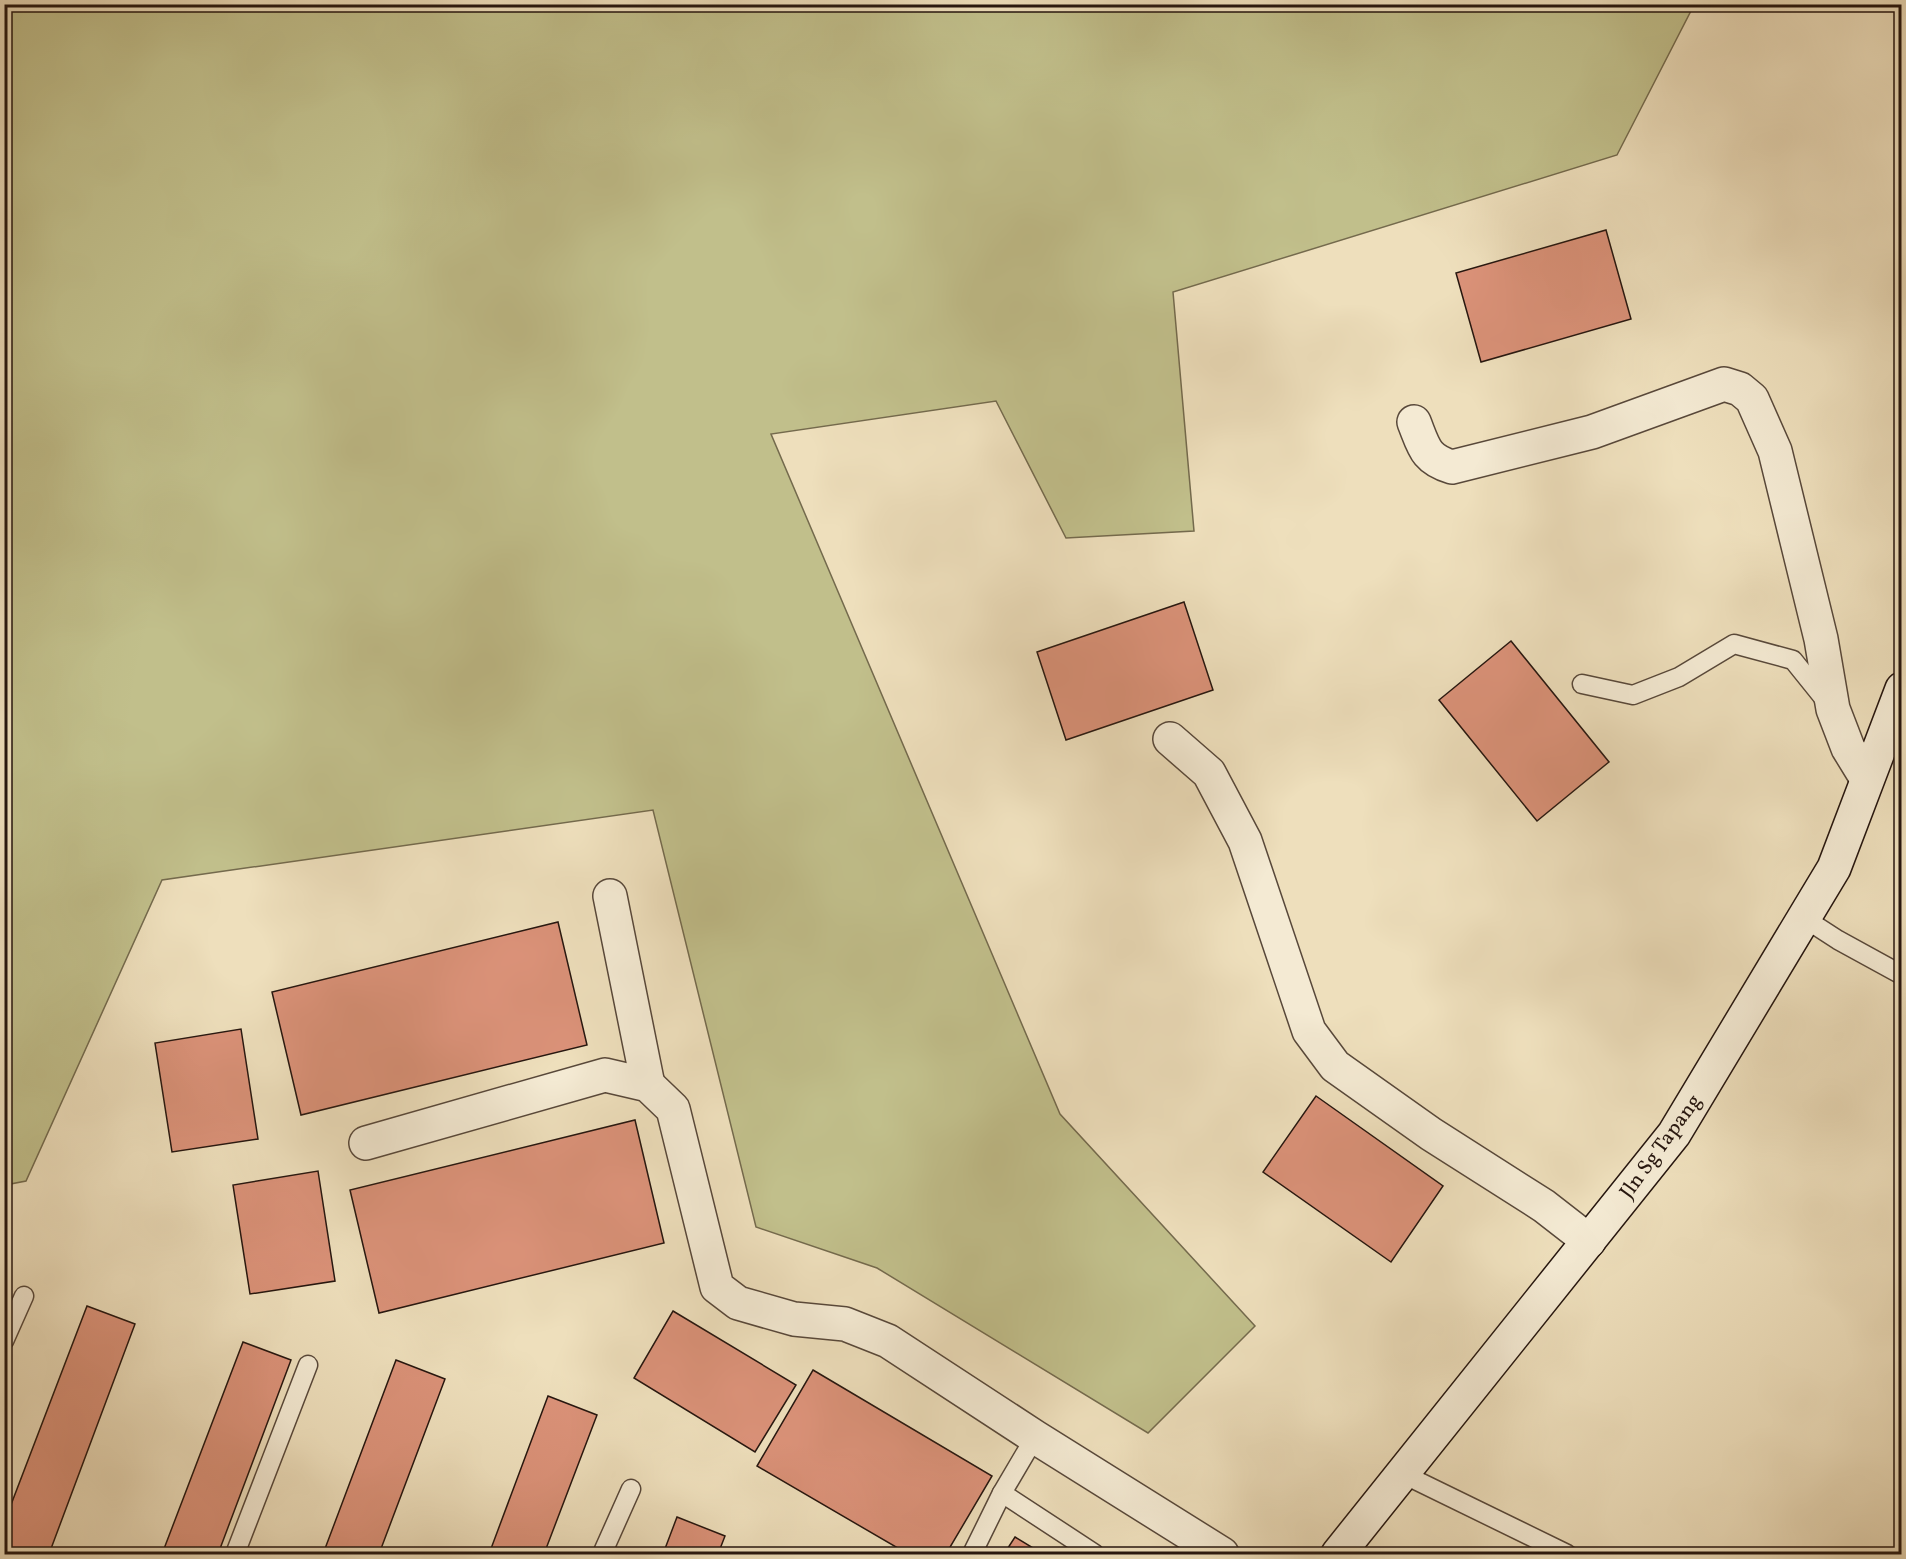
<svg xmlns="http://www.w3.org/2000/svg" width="1906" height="1559" font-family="Vollkorn,serif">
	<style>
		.green { fill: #c1bf8b; stroke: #746a4d; stroke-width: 1.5 }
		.building { fill: #db9279; stroke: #26160f; stroke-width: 1.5 }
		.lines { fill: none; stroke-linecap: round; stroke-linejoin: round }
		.lane-casing { stroke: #58483a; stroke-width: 21 }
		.street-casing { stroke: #58483a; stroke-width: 36 }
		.secondary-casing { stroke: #26160f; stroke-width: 36 }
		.lane { stroke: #f4ead3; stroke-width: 18 }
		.street { stroke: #f4ead3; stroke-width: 33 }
		.secondary { stroke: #f4ead3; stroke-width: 33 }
		.labels { text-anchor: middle; stroke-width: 4.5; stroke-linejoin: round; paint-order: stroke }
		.street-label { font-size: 21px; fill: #26160f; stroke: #f4ead3 }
	</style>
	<rect width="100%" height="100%" fill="#eedfbc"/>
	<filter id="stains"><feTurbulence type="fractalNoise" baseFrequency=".00333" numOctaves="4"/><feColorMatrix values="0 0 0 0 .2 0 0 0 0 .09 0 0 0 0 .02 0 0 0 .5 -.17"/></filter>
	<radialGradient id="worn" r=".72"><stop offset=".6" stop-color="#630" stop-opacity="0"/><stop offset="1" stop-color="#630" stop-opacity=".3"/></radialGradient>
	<polygon class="green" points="5,4 1711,5 1693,7 1617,155 1173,292 1194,531 1066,538 996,401 771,434 1060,1114 1255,1326 1148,1433 877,1268 756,1227 653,810 162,880 26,1181 5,1185 4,22 9,15 5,10"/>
	<g class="building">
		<polygon points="1606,230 1631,319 1481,362 1456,273"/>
		<polygon points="1184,602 1213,690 1066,740 1037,652"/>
		<polygon points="1511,641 1609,762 1537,821 1439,700"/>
		<polygon points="558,922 587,1045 301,1115 272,992"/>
		<polygon points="241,1029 258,1139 172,1152 155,1043"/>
		<polygon points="1316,1096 1443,1186 1391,1262 1263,1172"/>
		<polygon points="635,1120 664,1243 379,1313 350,1190"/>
		<polygon points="318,1171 335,1281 250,1294 233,1185"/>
		<polygon points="87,1306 135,1324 49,1554 4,1554 4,1523"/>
		<polygon points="673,1311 796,1385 755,1452 634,1378"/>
		<polygon points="243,1342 291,1360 218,1554 162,1554"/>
		<polygon points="396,1360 445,1379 379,1554 323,1554"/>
		<polygon points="813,1370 992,1476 946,1554 908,1554 757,1466"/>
		<polygon points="548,1396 597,1415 544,1554 489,1554"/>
		<polygon points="677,1517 725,1536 718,1554 663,1554"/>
		<polygon points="1015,1537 1043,1554 1004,1554"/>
	</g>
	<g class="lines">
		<defs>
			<g id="lane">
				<polyline points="1582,684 1633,695 1679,677 1734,644 1793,660 1826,701"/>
				<polyline points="1804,918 1838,940 1902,975"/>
				<polyline points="4,1341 24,1296"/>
				<polyline points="1403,1474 1567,1554"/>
				<polyline points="1002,1493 1095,1554"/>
				<polyline points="235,1554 308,1365"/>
				<polyline points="602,1554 631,1489"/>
				<polyline points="972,1554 1002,1493 1035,1437"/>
			</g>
			<g id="street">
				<path d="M1414 422C1424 447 1425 459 1452 467L1592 432 1724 384 1740 389 1752 399 1775 451 1821 639 1833 709 1848 748 1867 779"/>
				<polyline points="1170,739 1209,773 1245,841 1309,1031 1335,1066 1431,1134 1544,1206 1589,1241"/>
				<polyline points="610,896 648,1085"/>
				<polyline points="366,1143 605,1075 648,1085 673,1109 717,1287 738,1303 794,1319 845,1324 888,1341 1035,1437 1222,1554"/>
			</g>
			<polyline id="secondary" points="1338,1554 1674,1134 1834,868 1902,689"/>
		</defs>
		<use href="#lane" class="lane-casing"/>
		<use href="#street" class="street-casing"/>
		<use href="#secondary" class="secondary-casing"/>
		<use href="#lane" class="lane"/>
		<use href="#street" class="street"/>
		<use href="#secondary" class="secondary"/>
	</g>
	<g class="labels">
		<g class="street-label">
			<text transform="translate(1660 1146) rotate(-54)" y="7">Jln Sg Tapang</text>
		</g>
	</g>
	<rect width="1906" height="1559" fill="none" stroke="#eedfbc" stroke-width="24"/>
	<rect x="6" y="6" width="1894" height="1547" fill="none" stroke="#26160f" stroke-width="3"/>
	<rect x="12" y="12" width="1882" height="1535" fill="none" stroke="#26160f" stroke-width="1.5"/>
	<rect width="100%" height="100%" filter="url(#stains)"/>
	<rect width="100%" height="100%" fill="url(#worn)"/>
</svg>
